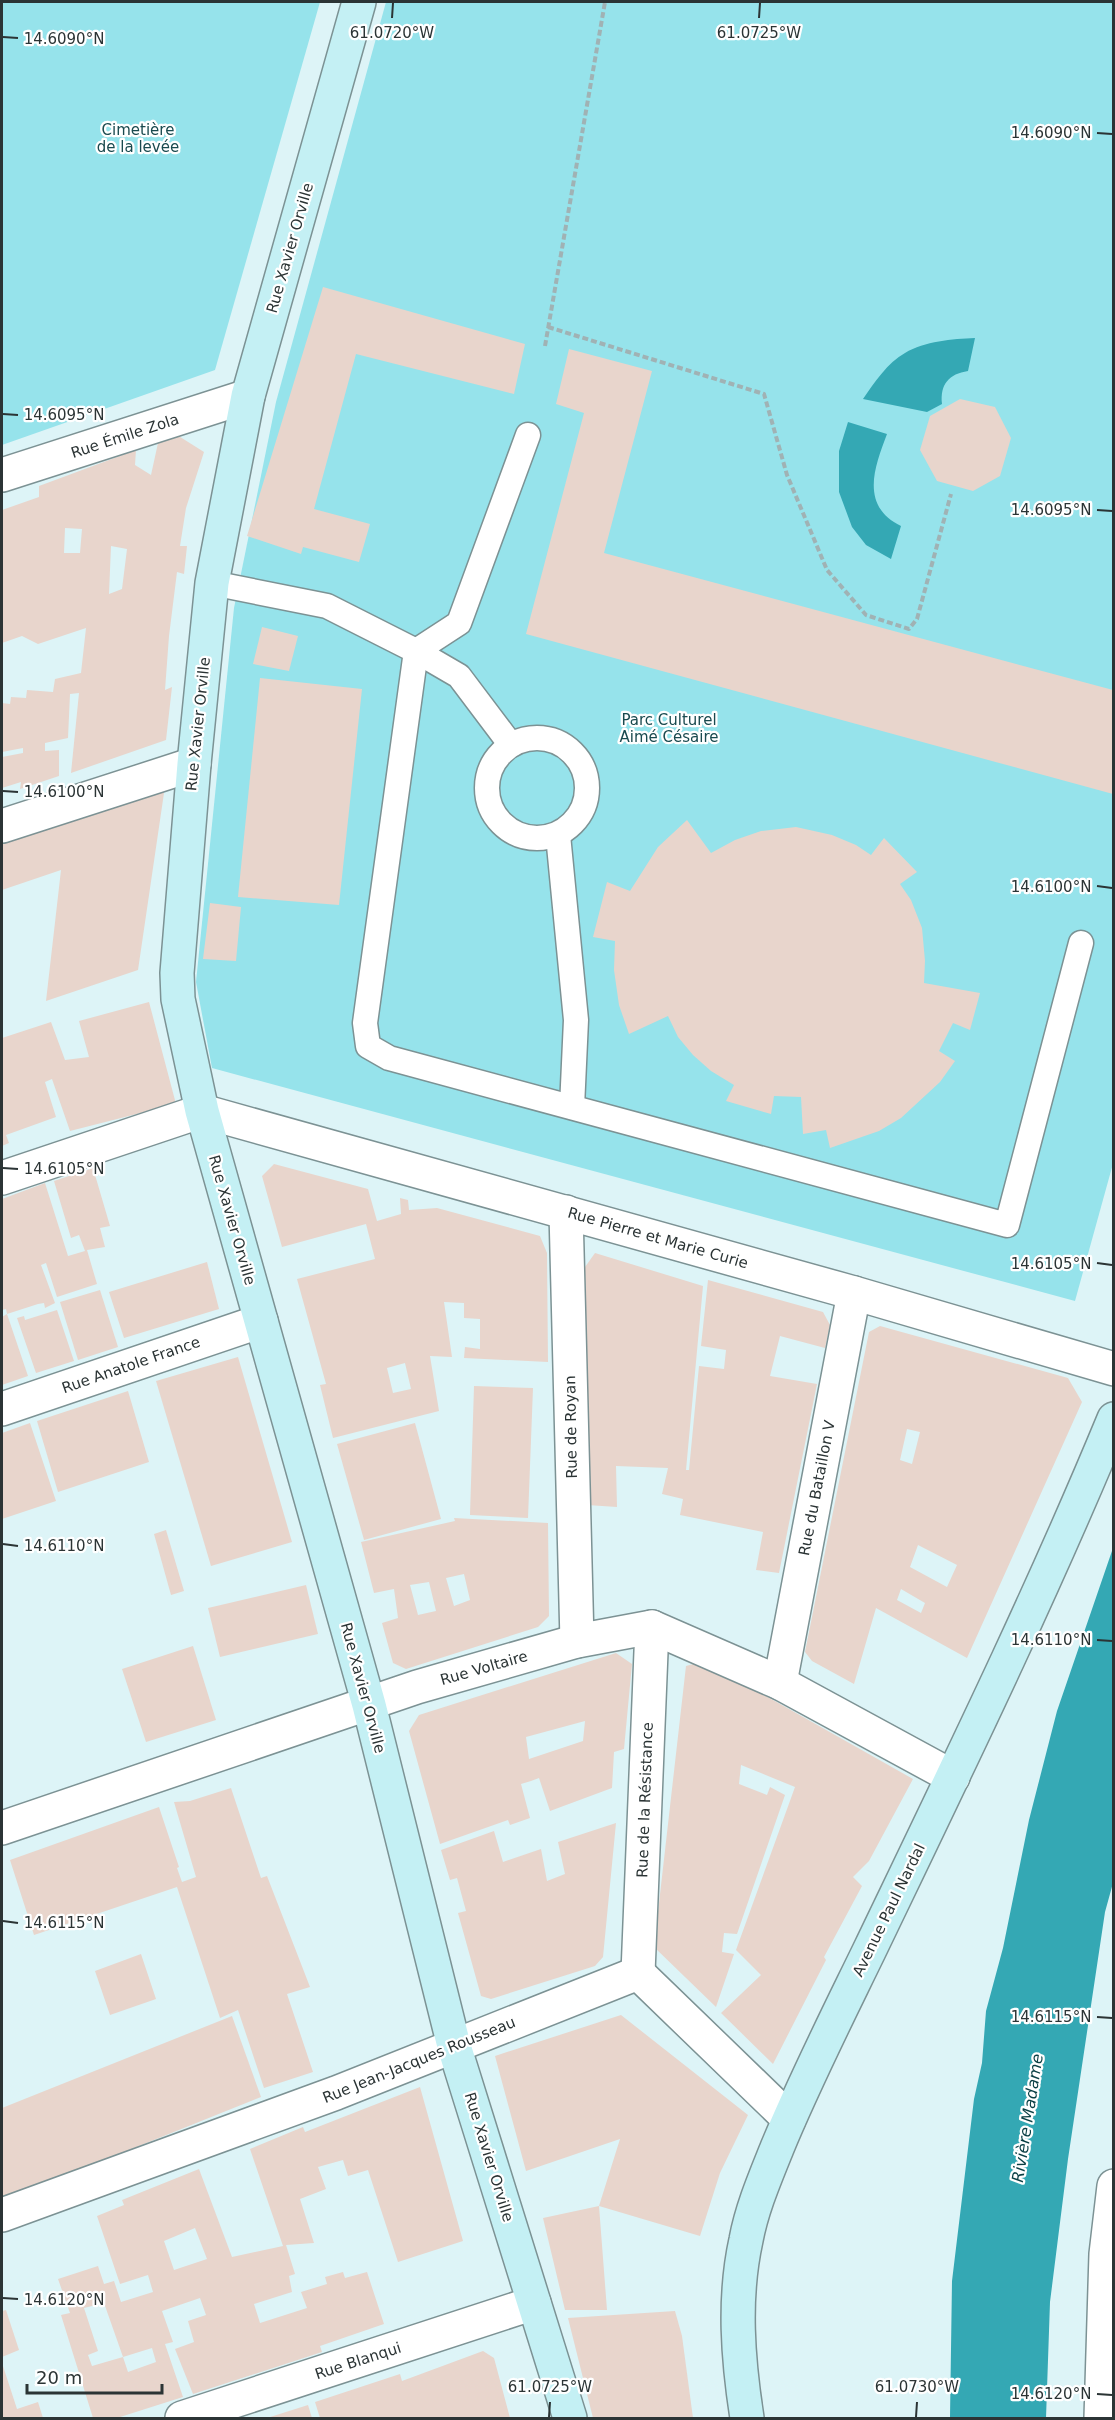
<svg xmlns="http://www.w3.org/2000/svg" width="1115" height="2420" font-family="'DejaVu Sans',sans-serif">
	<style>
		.green { fill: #96e3eb }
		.water { fill: #34a8b4 }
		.building { fill: #e8d5cc; fill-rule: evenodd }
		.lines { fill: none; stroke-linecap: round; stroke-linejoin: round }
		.lane-casing { stroke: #7c9294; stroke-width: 27 }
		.street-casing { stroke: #7c9294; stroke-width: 36 }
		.secondary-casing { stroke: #7c9294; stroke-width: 36 }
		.path { stroke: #a0b2b4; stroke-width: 4; stroke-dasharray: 6 3; stroke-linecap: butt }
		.lane { stroke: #fff; stroke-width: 24 }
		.street { stroke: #fff; stroke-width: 33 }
		.secondary { stroke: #c4f0f4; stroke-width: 33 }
		.ticks { fill: none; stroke: #2b3435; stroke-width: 2 }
		.labels { text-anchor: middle; stroke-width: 4.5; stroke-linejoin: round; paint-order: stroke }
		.park-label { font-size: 15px; fill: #194a4f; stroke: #fff }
		.street-label { font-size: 15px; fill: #2b3435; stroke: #fff }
		.water-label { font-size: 16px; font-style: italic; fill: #0a3f44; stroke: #fff }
		.ticks-label { font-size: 15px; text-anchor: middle; fill: #2b3435; stroke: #fff; stroke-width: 4.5; stroke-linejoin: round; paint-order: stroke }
	</style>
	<rect width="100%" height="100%" fill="#ddf4f7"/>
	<g class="green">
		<polygon points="2,2 320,2 215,370 2,445"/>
		<polygon points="386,2 1113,2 1114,1160 1075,1301 212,1068 196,982 234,608 276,402"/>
	</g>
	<g class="water">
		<path d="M975 338 968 371C949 374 940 384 942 404L927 412 863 399C874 383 888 362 905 353 925 341 952 339 975 338Z"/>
		<path d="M848 422 887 434C874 468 860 506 901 526L891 559 866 545 852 527 839 492V451Z"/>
		<polygon points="1113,1548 1113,1883 1105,1912 1068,2159 1050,2302 1046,2418 950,2418 952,2281 974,2099 982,2063 986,2011 1003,1948 1029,1820 1057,1711"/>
	</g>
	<g class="building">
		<polygon points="323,287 525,344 514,394 356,354 314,509 370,524 359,562 303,547 301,554 247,536"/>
		<polygon points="569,349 652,371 604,553 1113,690 1113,794 526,634 584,413 556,404"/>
		<polygon points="960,399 995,407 1011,438 1000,476 973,491 937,481 920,450 930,416"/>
		<path d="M177 435 204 452 186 508 180 546H187L184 574 177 572 169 636 165 690 172 687 166 740 71 773 79 693 70 694 68 738 45 743V751L59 750V776L20 789 21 782 2 788V757L23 753V748L2 752V703L10 704 11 697 26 698 27 690 53 692 55 679 81 673 86 628 38 644 22 636 2 643V510L39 497V486L136 450 135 465 151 475 158 443ZM65 528 82 529 80 553H64ZM111 546 127 549 122 589 109 594Z"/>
		<polygon points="262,627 298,636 289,671 253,664"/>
		<polygon points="260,678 362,689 339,905 238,897"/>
		<polygon points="154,787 164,793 138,970 46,1001 61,870 2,890 2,837"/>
		<polygon points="687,820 711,853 735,840 761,831 796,827 832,835 856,845 871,855 884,838 917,872 900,884 911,900 922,928 925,961 924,983 980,993 970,1030 953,1023 939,1051 955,1061 940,1082 901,1118 879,1131 830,1148 826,1130 803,1134 801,1097 774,1096 771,1114 726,1101 734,1085 711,1071 693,1055 678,1037 668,1016 629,1034 619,1005 614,970 615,941 593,937 607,882 630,891 658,847"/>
		<polygon points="210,903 241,907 236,961 203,959"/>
		<polygon points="149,1002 176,1104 70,1131 52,1079 45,1082 56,1117 6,1135 9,1143 2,1146 2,1038 51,1022 65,1060 89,1057 79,1021"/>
		<path d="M274 1164 368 1189 377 1221 401 1214 400 1198 408 1200 409 1210 437 1208 540 1236 547 1253 548 1362 464 1358 465 1347 480 1349V1319L464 1318V1303L444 1302 452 1357 430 1356 439 1411 333 1438 320 1385 326 1384 297 1279 375 1259 366 1224 282 1247 262 1176ZM405 1363 411 1389 393 1393 387 1368Z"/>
		<polygon points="93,1168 110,1226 100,1228 105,1247 87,1250 97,1284 57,1297 46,1263 41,1265 55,1303 45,1308 44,1303 38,1304 7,1314 6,1309 2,1310 2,1199 45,1183 68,1256 85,1251 79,1235 71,1238 54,1181"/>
		<polygon points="595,1253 703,1286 686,1470 689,1470 699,1366 724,1369 726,1350 701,1346 708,1280 823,1312 830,1325 825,1348 780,1336 770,1376 817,1384 779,1573 756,1570 763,1532 680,1515 683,1499 662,1494 668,1468 616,1466 617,1507 587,1505 585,1267"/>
		<polygon points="207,1262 219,1309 124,1338 109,1292"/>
		<polygon points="100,1290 118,1347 78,1360 60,1302"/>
		<polygon points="57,1310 74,1361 36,1373 17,1318 24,1316 25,1320"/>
		<polygon points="7,1314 28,1376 2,1385 2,1317"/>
		<path d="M880 1326 1068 1378 1082 1402 967 1658 876 1608 854 1684 812 1661 805 1652 869 1332ZM907 1429 920 1432 912 1464 900 1460ZM918 1545 957 1565 947 1587 910 1567ZM901 1589 925 1603 921 1613 897 1600Z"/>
		<polygon points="238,1357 292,1542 211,1566 156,1381"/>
		<polygon points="474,1386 533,1388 528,1518 470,1515"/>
		<polygon points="128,1391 149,1462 58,1492 37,1421"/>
		<polygon points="30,1423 56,1501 2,1519 2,1433"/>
		<polygon points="415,1423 441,1519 364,1540 337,1444"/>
		<path d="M454 1518 548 1523 549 1616 538 1627 406 1669 393 1663 382 1623 398 1618 394 1589 374 1593 361 1542 455 1521ZM464 1574 470 1600 454 1606 446 1578ZM429 1582 436 1611 418 1615 410 1585Z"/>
		<polygon points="166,1530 184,1591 171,1595 154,1534"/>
		<polygon points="306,1585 318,1634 220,1657 208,1608"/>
		<polygon points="193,1646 216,1720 146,1742 122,1669"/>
		<path d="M616 1653 632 1664 624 1749 614 1752 612 1788 550 1811 539 1778 531 1781 521 1784 530 1818 510 1825 508 1820 440 1844 409 1731 419 1715ZM585 1721 583 1741 529 1759 526 1737Z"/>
		<polygon points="704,1661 913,1779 869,1861 853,1877 862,1886 824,1957 826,1960 773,2064 721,2013 761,1975 736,1950 795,1787 741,1765 739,1784 767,1795 770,1787 785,1795 737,1934 724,1933 722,1952 734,1954 716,2007 654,1947 686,1666"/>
		<polygon points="231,1788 261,1878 267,1876 310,1987 287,1994 313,2072 264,2088 238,2010 220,2018 177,1887 34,1935 10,1860 159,1807 179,1867 177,1868 182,1882 196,1877 174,1802 190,1801"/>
		<polygon points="616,1823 603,1957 595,1966 491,1999 481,1996 458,1913 466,1911 457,1878 450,1880 441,1850 494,1831 503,1862 541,1849 547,1881 565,1874 558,1842"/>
		<polygon points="141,1954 156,1999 110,2015 95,1971"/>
		<polygon points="621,2015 748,2115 720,2173 700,2236 599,2206 607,2310 565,2310 543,2218 599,2206 620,2139 526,2171 495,2056"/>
		<polygon points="232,2016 261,2097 2,2201 2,2108"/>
		<path d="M420 2087 463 2241 398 2262 368 2170 348 2176 343 2160 318 2167 326 2189 300 2199 314 2243 286 2245 295 2274 289 2276 292 2292 254 2304 260 2323 307 2308 301 2292 327 2284 325 2277 343 2272 345 2278 367 2272 384 2324 320 2346 322 2352 193 2394 175 2349 194 2342 188 2321 206 2315 200 2298 162 2311 173 2342 165 2344 183 2397 117 2418H93L61 2315 70 2313 58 2279 98 2266 104 2284 114 2281 121 2302 153 2292 148 2275 120 2284 97 2216 124 2205 122 2200 199 2169 232 2257 283 2246 250 2149 303 2127 305 2132ZM195 2228 207 2259 174 2270 164 2241ZM104 2303 123 2357 152 2348 156 2362 128 2372 123 2357 92 2366 88 2355 98 2351 84 2308Z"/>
		<polygon points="6,2310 19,2350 2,2357 2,2311"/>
		<polygon points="675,2311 682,2336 693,2418 593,2418 568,2318"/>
		<polygon points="483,2351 494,2358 510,2418 320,2418 315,2402 400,2374 402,2381"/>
		<polygon points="2,2363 17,2409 38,2402 43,2418 2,2418"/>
		<polygon points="308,2405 312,2418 267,2418"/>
	</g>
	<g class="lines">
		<defs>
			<g id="lane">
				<polyline points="212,583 327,606 416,651 365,1023 368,1046 389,1058 1007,1225 1081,943"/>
				<circle cx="537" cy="788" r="50"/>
				<polyline points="511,745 459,676 416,651 459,623 528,435"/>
				<polyline points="558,835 576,1020 572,1107"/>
			</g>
			<g id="street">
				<polyline points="2,475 248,396"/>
				<polyline points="2,826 194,764"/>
				<polyline points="2,1178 202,1111 854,1293 1114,1369"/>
				<polyline points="566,1212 577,1641"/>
				<polyline points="2,1409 261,1321"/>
				<polyline points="780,1683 854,1293"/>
				<polyline points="2,1828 417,1687 577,1641 652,1627 780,1683 953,1777"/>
				<polyline points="638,1973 652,1627"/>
				<polyline points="2,2215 336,2093 638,1973 789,2119"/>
				<polyline points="182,2418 534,2303"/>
				<polyline points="1101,2418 1106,2254 1114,2186"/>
			</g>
			<g id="secondary">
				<polyline points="359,2 248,396 212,583 194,764 177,973 178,999 202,1111 369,1705 454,2046 570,2418"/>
				<path d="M747 2418C738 2360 733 2299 746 2240 752 2208 765 2178 777 2148 805 2080 839 2013 871 1947 955 1772 1040 1598 1114 1419"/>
			</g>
		</defs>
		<use href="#lane" class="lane-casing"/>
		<use href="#street" class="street-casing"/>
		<use href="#secondary" class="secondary-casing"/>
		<g class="path">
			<polyline points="548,327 764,394 787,475 827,570 866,615 909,629 917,619 951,494"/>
			<polyline points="545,346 605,2"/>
		</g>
		<use href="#lane" class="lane"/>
		<use href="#street" class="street"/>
		<use href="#secondary" class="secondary"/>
	</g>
	<path class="ticks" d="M392 18 393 3M759 18 760 3M3 37 18 38M1097 133 1112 134M3 414 18 415M1097 510 1112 511M3 791 18 792M1097 886 1112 888M3 1168 18 1169M1097 1263 1112 1265M3 1544 18 1546M1097 1640 1112 1641M3 1921 18 1923M1097 2017 1112 2018M3 2298 18 2299M1097 2394 1112 2395M549 2417 550 2402M916 2417 917 2402"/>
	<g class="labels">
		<g class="park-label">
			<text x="138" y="135">Cimetière<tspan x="138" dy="17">de la levée</tspan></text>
			<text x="669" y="725">Parc Culturel<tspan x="669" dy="17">Aimé Césaire</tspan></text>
		</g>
		<g class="street-label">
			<text transform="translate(290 248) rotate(-74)" y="5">Rue Xavier Orville</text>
			<text transform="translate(125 436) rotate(-18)" y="5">Rue Émile Zola</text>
			<text transform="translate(198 724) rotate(-84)" y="5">Rue Xavier Orville</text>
			<text transform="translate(232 1220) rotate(74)" y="5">Rue Xavier Orville</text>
			<text transform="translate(658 1238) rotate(16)" y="5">Rue Pierre et Marie Curie</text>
			<text transform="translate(131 1365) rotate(-19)" y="5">Rue Anatole France</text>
			<text transform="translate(571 1427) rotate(-91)" y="5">Rue de Royan</text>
			<text transform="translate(817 1488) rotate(-79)" y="5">Rue du Bataillon V</text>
			<text transform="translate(484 1668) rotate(-16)" y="5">Rue Voltaire</text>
			<text transform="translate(363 1688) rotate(75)" y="5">Rue Xavier Orville</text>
			<text transform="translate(645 1800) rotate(-88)" y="5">Rue de la Résistance</text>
			<text transform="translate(889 1910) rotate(-64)" y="5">Avenue Paul Nardal</text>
			<text transform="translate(419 2060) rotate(-22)" y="5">Rue Jean-Jacques Rousseau</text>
			<text transform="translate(489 2157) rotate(73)" y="5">Rue Xavier Orville</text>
			<text transform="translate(358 2361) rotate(-18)" y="5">Rue Blanqui</text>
		</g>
		<g class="water-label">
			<text transform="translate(1027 2118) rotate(-81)" y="6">Rivière Madame</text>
		</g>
	</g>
	<g class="ticks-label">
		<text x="392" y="38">61.0720°W</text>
		<text x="759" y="38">61.0725°W</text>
		<text x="64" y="44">14.6090°N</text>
		<text x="1051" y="138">14.6090°N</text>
		<text x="64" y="420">14.6095°N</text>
		<text x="1051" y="515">14.6095°N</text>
		<text x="64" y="797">14.6100°N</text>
		<text x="1051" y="892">14.6100°N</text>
		<text x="64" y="1174">14.6105°N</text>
		<text x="1051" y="1269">14.6105°N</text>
		<text x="64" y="1551">14.6110°N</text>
		<text x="1051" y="1645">14.6110°N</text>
		<text x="64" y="1928">14.6115°N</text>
		<text x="1051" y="2022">14.6115°N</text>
		<text x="64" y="2305">14.6120°N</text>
		<text x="550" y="2392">61.0725°W</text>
		<text x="917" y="2392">61.0730°W</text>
		<text x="1051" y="2399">14.6120°N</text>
	</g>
	<rect width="1115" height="2420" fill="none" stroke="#2b3435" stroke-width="6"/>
	<path d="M27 2384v9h135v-9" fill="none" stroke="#2b3435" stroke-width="3"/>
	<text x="36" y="2384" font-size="18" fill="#2b3435" stroke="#ffffff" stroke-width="4.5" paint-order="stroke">20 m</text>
</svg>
